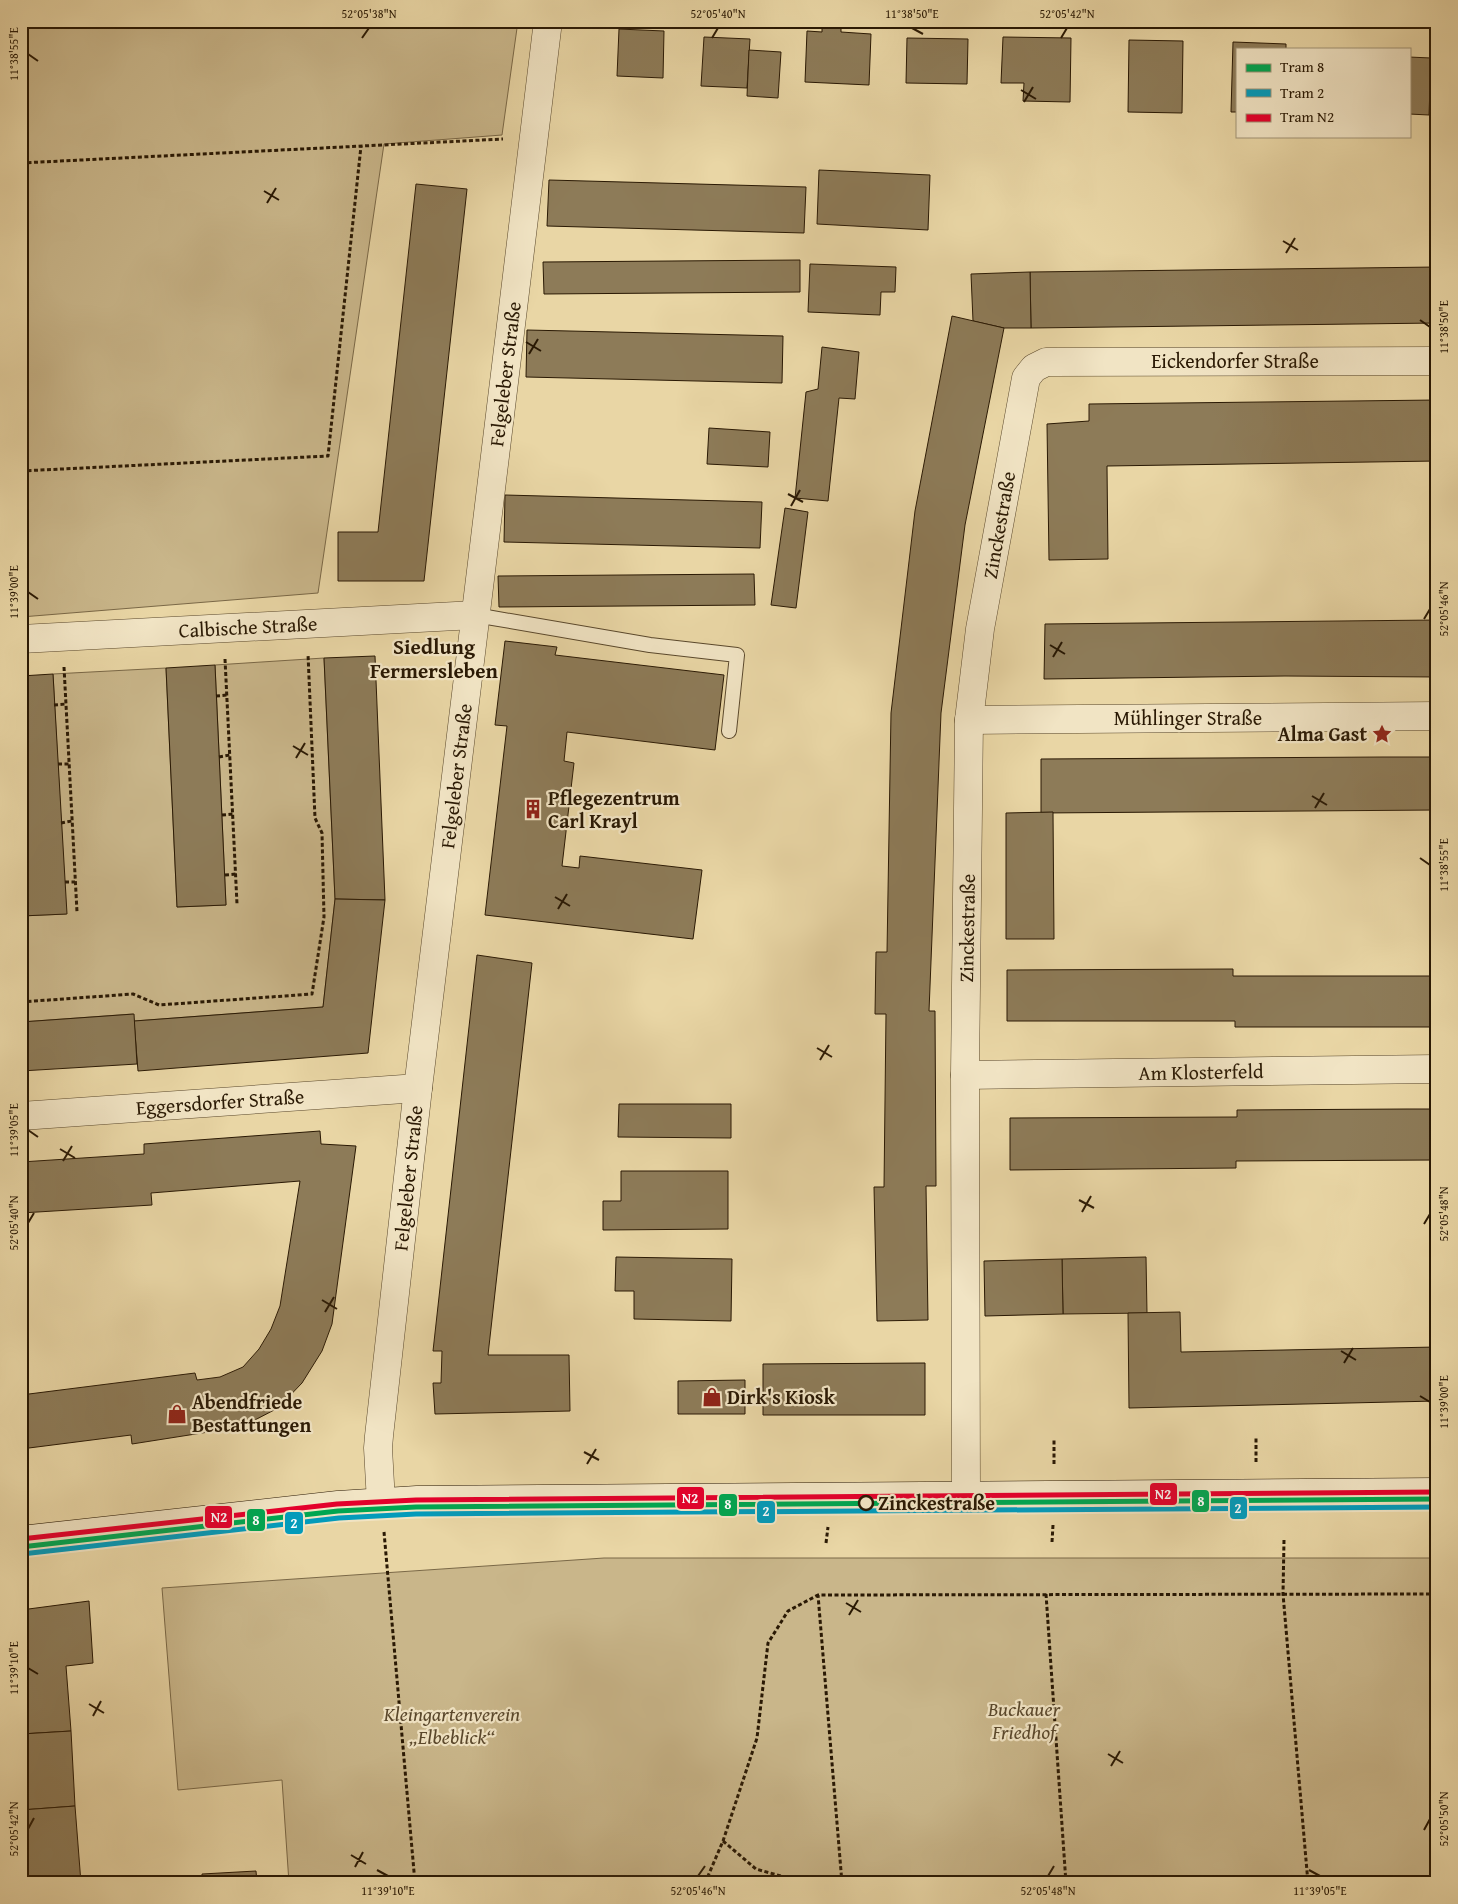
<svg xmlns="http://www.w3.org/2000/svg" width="1458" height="1904" font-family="'Gentium Book Plus',serif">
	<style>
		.green { fill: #c9b68a; stroke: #7a6847 }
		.building { fill: #8d7b58; stroke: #2a1904 }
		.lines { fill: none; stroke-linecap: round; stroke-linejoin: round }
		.service-casing { stroke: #5a482c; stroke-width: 16 }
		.minor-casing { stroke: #5a482c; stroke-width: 29 }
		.secondary-casing { stroke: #2a1904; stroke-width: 29 }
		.path { stroke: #2a1904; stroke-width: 3; stroke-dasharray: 4 2.5; stroke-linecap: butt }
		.service { stroke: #f1e4c4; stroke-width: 14 }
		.minor { stroke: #f1e4c4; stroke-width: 28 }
		.secondary { stroke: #f1e4c4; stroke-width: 28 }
		.tram-1-casing { stroke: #f1e4c4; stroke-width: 9 }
		.tram-2-casing { stroke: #f1e4c4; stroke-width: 9 }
		.tram-3-casing { stroke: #f1e4c4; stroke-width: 9 }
		.tram-1 { stroke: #00a651; stroke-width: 5 }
		.tram-2 { stroke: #049bba; stroke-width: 5 }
		.tram-3 { stroke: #e4002b; stroke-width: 5 }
		.ticks { fill: none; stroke: #2a1904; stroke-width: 2 }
		.stop-dot { fill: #f1e4c4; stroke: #2a1904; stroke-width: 2.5 }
		.labels { text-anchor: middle; stroke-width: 4.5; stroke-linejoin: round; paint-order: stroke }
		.street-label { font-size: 20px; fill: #2a1904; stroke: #f1e4c4 }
		.poi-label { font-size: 20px; font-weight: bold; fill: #2a1904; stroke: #f1e4c4; text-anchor: start }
		.stop-label { font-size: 20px; font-weight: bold; fill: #2a1904; stroke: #f1e4c4; text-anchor: start }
		.park-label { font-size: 20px; font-style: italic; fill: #5a482c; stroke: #f1e4c4 }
		.neighbourhood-label { font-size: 21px; font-weight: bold; fill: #2a1904; stroke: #f1e4c4 }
		.line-badge { stroke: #f1e4c4; stroke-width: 2 }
		.badge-label { font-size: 14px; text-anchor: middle; font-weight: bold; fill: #fff }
		.neatline { fill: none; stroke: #2a1904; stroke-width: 2 }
		.ticks-label { font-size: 12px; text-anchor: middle; fill: #2a1904 }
	</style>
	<rect width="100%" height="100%" fill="#e9d6a5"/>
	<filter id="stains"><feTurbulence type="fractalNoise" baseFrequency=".004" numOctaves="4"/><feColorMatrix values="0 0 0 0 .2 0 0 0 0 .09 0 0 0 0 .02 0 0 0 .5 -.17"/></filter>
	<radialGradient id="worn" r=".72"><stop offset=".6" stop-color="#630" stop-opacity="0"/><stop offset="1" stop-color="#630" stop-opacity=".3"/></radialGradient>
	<g class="green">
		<polygon points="21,21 518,21 502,135 384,144 318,593 21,617"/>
		<polygon points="324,658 335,899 323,1007 134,1021 133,1014 21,1022 21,916 66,914 53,674 166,668 177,907 226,905 215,665"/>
		<polygon points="604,1558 1437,1558 1437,1883 289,1883 282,1780 178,1790 162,1588"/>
	</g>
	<g class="building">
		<polygon points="822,27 841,28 841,32 871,34 869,85 805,82 807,31 822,32"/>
		<polygon points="619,29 664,31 663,78 617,76"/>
		<polygon points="704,37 750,39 747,88 701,86"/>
		<polygon points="1003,37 1071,38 1070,102 1023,101 1024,83 1001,83"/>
		<polygon points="907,38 968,39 967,84 906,83"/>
		<polygon points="1129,40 1183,41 1182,113 1128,112"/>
		<polygon points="1233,42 1286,44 1286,49 1237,49 1237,112 1231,112"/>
		<polygon points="749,50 781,52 778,98 747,96"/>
		<polygon points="1431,54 1437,54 1437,111 1429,111"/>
		<polygon points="1409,57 1431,58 1429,115 1409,114"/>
		<polygon points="819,170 930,175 928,230 817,224"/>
		<polygon points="549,180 806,187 804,233 547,226"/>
		<polygon points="416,184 467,189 424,581 338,581 338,532 378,532"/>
		<polygon points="800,260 800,292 544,294 543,262"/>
		<polygon points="810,264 896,267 895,292 881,292 880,315 808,312"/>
		<polygon points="1437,267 1437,323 1031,328 1030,272"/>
		<polygon points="1030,272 1031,328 1004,328 973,321 971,274"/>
		<polygon points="952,316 1004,328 965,525 941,713 929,1011 935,1011 936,1186 926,1186 928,1320 877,1321 874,1187 884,1187 886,1014 875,1014 876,952 887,952 891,713 915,511"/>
		<polygon points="527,330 783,336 782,383 526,377"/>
		<polygon points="822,347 859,352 855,399 839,398 828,501 795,498 806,392 818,389"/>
		<polygon points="1437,400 1437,461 1107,466 1108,559 1049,560 1047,424 1089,421 1089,404"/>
		<polygon points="709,428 770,432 768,467 707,464"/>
		<polygon points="505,495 762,502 760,548 504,542"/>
		<polygon points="785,508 808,512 796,608 771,605"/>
		<polygon points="754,574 755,605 499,607 498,576"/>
		<polygon points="1437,620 1437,677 1285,676 1044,679 1045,624"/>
		<polygon points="505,641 557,647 555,655 724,675 715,750 567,732 564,761 574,763 562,866 579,868 580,856 702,870 693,939 485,915 507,726 495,725"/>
		<polygon points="375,656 385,900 335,899 324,658"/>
		<polygon points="215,665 226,905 177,907 166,668"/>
		<polygon points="53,674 67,914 21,916 21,676"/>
		<polygon points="1383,757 1437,757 1437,810 1041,813 1041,759"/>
		<polygon points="1053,812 1054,939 1006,939 1006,813"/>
		<polygon points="335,899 385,900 368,1053 138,1071 134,1021 323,1007"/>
		<polygon points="477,955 532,963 488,1355 569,1355 570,1411 435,1414 433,1383 441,1383 442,1351 433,1351"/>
		<polygon points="1233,969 1233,976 1437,976 1437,1027 1235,1027 1235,1021 1007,1021 1007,970"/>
		<polygon points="134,1014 137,1064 21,1071 21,1022"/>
		<polygon points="619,1104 731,1104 731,1138 618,1137"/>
		<polygon points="1407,1109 1437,1109 1437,1160 1236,1161 1236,1168 1010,1170 1010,1118 1237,1117 1237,1110"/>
		<polygon points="320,1131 321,1144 356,1146 332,1324 322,1351 302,1383 278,1408 251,1422 221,1430 132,1444 131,1435 21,1449 21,1395 195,1373 197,1380 220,1377 243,1367 259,1349 271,1329 280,1306 300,1181 151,1193 152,1205 21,1213 21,1162 144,1154 144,1144"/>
		<polygon points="621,1171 728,1171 728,1229 603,1230 603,1201 621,1201"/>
		<polygon points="616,1257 732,1259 731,1321 634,1319 634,1291 615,1291"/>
		<polygon points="1146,1257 1147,1313 1063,1314 1062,1259"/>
		<polygon points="1062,1259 1063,1314 985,1316 984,1261"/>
		<polygon points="1180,1312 1181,1352 1437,1347 1437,1401 1129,1408 1128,1313"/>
		<polygon points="925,1363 925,1415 763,1415 763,1364"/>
		<polygon points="745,1380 745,1414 678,1414 678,1381"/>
		<polygon points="89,1601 93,1663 66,1666 71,1731 21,1734 21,1610"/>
		<polygon points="71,1731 75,1806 21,1810 21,1734"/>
		<polygon points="75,1806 81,1883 24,1883 21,1810"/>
		<polygon points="256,1871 257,1883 202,1883 202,1874"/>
	</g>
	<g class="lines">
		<defs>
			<polyline id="service" points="475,615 650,645 737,655 729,731"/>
			<g id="minor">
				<polyline points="21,639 475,615"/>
				<polyline points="969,720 1437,716"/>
				<polyline points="965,1075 1437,1069"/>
				<polyline points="21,1116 418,1088"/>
				<polyline points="966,1495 965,1075 969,720 980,629 1026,378 1034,368 1046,362 1437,361"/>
				<polyline points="381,1502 378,1448 379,1436 418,1088 548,21"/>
			</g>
			<polyline id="secondary" points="21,1540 338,1505 417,1500 1437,1492"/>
		</defs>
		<use href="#service" class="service-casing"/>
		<use href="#minor" class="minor-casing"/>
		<use href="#secondary" class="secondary-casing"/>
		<g class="path">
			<polyline points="21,163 503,139"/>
			<polyline points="21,471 328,456 361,146"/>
			<polyline points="225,659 237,904"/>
			<polyline points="64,667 77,912"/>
			<polyline points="216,696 227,695"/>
			<polyline points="54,705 66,704"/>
			<polyline points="219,757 230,755"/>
			<polyline points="58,764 69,764"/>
			<polyline points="222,815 233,814"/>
			<polyline points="61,823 72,821"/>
			<polyline points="225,875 236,874"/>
			<polyline points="65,882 75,882"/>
			<polyline points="21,1002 133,994 159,1005 312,994 324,917 322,833 315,818 308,654"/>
			<polyline points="1256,1462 1256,1438"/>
			<polyline points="1054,1464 1054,1440"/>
			<polyline points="384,1532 415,1883"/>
			<polyline points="1284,1540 1283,1594 1308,1883"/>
			<polyline points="1052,1542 1053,1525"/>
			<polyline points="826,1543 828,1527"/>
			<polyline points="1046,1594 1066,1883"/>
			<polyline points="723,1841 756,1869 788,1878 842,1877"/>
			<polyline points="705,1883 723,1841 757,1738 768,1643 788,1611 818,1595"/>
			<polyline points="842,1883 818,1595 1437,1594"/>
		</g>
		<use href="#service" class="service"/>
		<use href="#minor" class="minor"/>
		<use href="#secondary" class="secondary"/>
		<defs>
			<polyline id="tram-1" points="21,1547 338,1511 416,1507 1437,1499"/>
			<polyline id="tram-2" points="22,1554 339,1518 416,1514 1437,1507"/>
			<polyline id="tram-3" points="21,1539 337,1504 416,1500 1437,1492"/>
		</defs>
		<use href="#tram-1" class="tram-1-casing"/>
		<use href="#tram-2" class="tram-2-casing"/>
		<use href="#tram-3" class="tram-3-casing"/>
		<use href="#tram-1" class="tram-1"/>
		<use href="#tram-2" class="tram-2"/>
		<use href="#tram-3" class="tram-3"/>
	</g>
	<path class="ticks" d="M912 28 923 34M362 38 369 28M712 38 718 28M1061 38 1067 28M28 54 38 61M1021 90 1036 99M1024 102 1033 87M264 191 279 200M267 203 276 188M1283 241 1298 250M1286 253 1295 238M1420 320 1430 327M526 342 541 351M529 354 538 339M788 494 803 502M791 506 800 490M28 592 38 599M1424 619 1430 609M1050 645 1065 654M1053 657 1062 642M293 746 308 755M296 758 305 743M1312 796 1327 805M1315 808 1324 793M1420 858 1430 865M555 897 570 906M558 909 567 894M817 1048 832 1057M820 1060 829 1045M28 1130 38 1137M60 1149 75 1158M63 1161 72 1146M1079 1200 1094 1208M1082 1212 1091 1196M28 1223 34 1213M1424 1224 1430 1214M322 1300 337 1309M325 1312 334 1297M1341 1351 1356 1360M1344 1363 1353 1348M1420 1396 1430 1402M584 1452 599 1460M587 1464 596 1449M846 1603 861 1612M849 1615 858 1600M28 1668 38 1674M89 1704 104 1713M93 1716 101 1701M1108 1754 1123 1763M1111 1766 1120 1751M28 1829 34 1818M1424 1830 1430 1819M351 1855 366 1864M355 1867 363 1852M377 1870 388 1876M1309 1870 1320 1876M698 1876 705 1866M1048 1876 1054 1866"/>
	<defs>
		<symbol id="sight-bare" viewBox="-9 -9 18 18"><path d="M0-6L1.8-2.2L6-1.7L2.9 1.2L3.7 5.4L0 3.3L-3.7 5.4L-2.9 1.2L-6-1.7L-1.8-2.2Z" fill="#8f2418" stroke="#f1e4c4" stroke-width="2.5" paint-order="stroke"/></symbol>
		<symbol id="building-bare" viewBox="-9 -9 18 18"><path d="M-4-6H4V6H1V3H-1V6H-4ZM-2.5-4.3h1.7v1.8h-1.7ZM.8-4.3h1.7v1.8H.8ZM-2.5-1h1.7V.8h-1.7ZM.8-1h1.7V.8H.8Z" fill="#8f2418" stroke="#f1e4c4" stroke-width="2.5" paint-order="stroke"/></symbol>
		<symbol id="shop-bare" viewBox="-9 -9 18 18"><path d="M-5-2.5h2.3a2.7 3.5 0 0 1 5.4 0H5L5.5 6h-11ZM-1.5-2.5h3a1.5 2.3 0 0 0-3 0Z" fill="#8f2418" stroke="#f1e4c4" stroke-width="2.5" paint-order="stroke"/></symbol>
	</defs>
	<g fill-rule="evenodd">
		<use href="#sight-bare" x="1368" y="720" width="28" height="28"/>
		<use href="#building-bare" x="519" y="795" width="28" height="28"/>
		<use href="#shop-bare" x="698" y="1383" width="28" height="28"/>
		<use href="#shop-bare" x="163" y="1400" width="28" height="28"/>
	</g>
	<circle class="stop-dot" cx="866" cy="1503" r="7"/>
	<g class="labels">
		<g class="street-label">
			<text x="1235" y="368">Eickendorfer Straße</text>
			<text transform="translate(505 374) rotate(-83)" y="7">Felgeleber Straße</text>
			<text transform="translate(999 525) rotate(-80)" y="7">Zinckestraße</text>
			<text transform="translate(248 627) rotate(-3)" y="7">Calbische Straße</text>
			<text x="1188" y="725">Mühlinger Straße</text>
			<text transform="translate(456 776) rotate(-83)" y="7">Felgeleber Straße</text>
			<text transform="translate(967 928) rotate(-89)" y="7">Zinckestraße</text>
			<text transform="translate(1201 1072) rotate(-1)" y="7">Am Klosterfeld</text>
			<text transform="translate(220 1102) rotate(-4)" y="7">Eggersdorfer Straße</text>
			<text transform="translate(408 1178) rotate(-84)" y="7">Felgeleber Straße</text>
		</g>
		<g class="poi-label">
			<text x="1367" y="741" text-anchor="end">Alma Gast</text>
			<text x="548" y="805">Pflegezentrum<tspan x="548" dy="23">Carl Krayl</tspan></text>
			<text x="727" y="1404">Dirk's Kiosk</text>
			<text x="192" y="1409">Abendfriede<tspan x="192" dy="23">Bestattungen</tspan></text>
		</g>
		<g class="stop-label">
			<text x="878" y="1510">Zinckestraße</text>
		</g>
		<g class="park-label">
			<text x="1024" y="1716">Buckauer<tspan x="1024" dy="23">Friedhof</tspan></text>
			<text x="452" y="1721">Kleingartenverein<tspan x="452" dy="23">„Elbeblick“</tspan></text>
		</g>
		<g class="neighbourhood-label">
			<text x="434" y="654">Siedlung<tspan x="434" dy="24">Fermersleben</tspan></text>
		</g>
	</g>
	<g class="line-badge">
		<rect x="1149" y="1482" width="29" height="24" rx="5" fill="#e4002b"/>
		<rect x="676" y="1486" width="29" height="24" rx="5" fill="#e4002b"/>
		<rect x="1191" y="1489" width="19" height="24" rx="5" fill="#00a651"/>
		<rect x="718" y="1493" width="20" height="24" rx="5" fill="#00a651"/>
		<rect x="1229" y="1496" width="19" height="24" rx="5" fill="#049bba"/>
		<rect x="756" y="1500" width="20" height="24" rx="5" fill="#049bba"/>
		<rect x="204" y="1505" width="29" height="24" rx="5" fill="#e4002b"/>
		<rect x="246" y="1508" width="20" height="24" rx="5" fill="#00a651"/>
		<rect x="284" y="1511" width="20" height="24" rx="5" fill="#049bba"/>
	</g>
	<g class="badge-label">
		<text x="1163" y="1499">N2</text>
		<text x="690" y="1503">N2</text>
		<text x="1201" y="1506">8</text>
		<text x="728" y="1509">8</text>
		<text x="1238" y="1513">2</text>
		<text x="766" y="1516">2</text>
		<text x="219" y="1522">N2</text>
		<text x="256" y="1525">8</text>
		<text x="294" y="1528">2</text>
	</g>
	<rect width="1458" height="1904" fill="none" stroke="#e9d6a5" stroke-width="55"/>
	<rect x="1236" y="48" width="175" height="90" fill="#f1e4c4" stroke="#a19377"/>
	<rect x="1246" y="64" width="25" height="8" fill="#00a651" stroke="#a19377"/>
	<text x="1280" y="72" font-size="15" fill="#2a1904">Tram 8</text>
	<rect x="1246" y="89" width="25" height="8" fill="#049bba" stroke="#a19377"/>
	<text x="1280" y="98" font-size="15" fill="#2a1904">Tram 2</text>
	<rect x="1246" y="114" width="25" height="8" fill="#e4002b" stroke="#a19377"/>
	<text x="1280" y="122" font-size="15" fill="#2a1904">Tram N2</text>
	<rect x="28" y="28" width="1402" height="1848" class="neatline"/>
	<g class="ticks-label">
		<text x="369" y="18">52°05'38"N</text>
		<text x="718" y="18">52°05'40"N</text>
		<text x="912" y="18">11°38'50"E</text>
		<text x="1067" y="18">52°05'42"N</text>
		<text transform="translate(14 54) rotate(-90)" y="4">11°38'55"E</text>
		<text transform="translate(1444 327) rotate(-90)" y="4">11°38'50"E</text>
		<text transform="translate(14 592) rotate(-90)" y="4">11°39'00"E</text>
		<text transform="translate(1444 609) rotate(-90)" y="4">52°05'46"N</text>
		<text transform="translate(1444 865) rotate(-90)" y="4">11°38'55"E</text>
		<text transform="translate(14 1130) rotate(-90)" y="4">11°39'05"E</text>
		<text transform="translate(1444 1214) rotate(-90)" y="4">52°05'48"N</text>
		<text transform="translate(14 1223) rotate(-90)" y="4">52°05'40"N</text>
		<text transform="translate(1444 1402) rotate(-90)" y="4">11°39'00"E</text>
		<text transform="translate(14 1668) rotate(-90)" y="4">11°39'10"E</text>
		<text transform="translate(1444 1819) rotate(-90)" y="4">52°05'50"N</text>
		<text transform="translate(14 1829) rotate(-90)" y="4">52°05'42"N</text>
		<text x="388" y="1895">11°39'10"E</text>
		<text x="698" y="1895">52°05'46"N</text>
		<text x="1048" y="1895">52°05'48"N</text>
		<text x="1320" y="1895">11°39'05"E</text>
	</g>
	<rect width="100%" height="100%" filter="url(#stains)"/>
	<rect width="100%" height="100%" fill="url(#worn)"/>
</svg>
